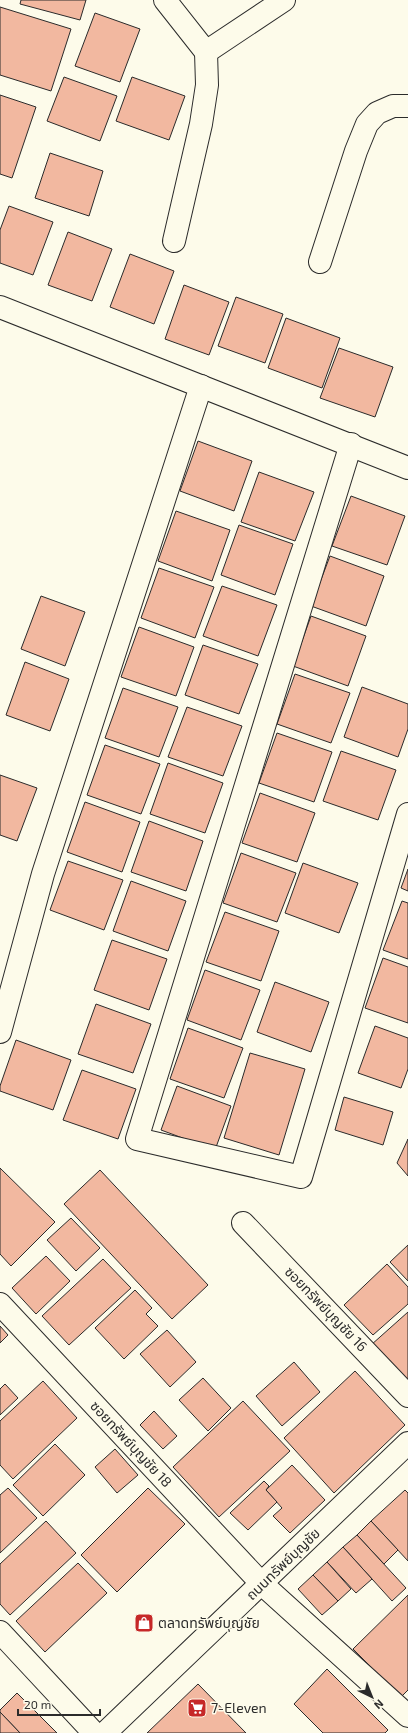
<svg xmlns="http://www.w3.org/2000/svg" width="408" height="1733" font-family="'Exo 2','Noto Sans Thai',sans-serif">
	<style>
		.building { fill: #f2b8a0; stroke: #2b2b2b }
		.lines { fill: none; stroke-linecap: round; stroke-linejoin: round }
		.minor-casing { stroke: #2b2b2b; stroke-width: 24 }
		.tertiary-casing { stroke: #2b2b2b; stroke-width: 24 }
		.minor { stroke: #fdfbea; stroke-width: 22 }
		.tertiary { stroke: #fdfbea; stroke-width: 22 }
		.labels { text-anchor: middle; stroke-width: 3; stroke-linejoin: round; paint-order: stroke }
		.street-label { font-size: 14px; fill: #2b2b2b; stroke: #fdfbea }
		.poi-label { font-size: 14px; fill: #2b2b2b; stroke: #fdfbea; text-anchor: start }
	</style>
	<rect width="100%" height="100%" fill="#fdfbea"/>
	<g class="building">
		<polygon points="21,0 86,0 80,20 20,4"/>
		<polygon points="0,7 71,29 51,91 0,75"/>
		<polygon points="95,13 140,29 120,82 75,66"/>
		<polygon points="64,77 117,96 100,141 47,121"/>
		<polygon points="132,77 185,96 169,140 116,121"/>
		<polygon points="0,95 36,107 12,178 0,174"/>
		<polygon points="50,153 103,171 89,216 35,198"/>
		<polygon points="9,206 53,222 33,275 0,263 0,230"/>
		<polygon points="68,232 112,249 92,301 48,285"/>
		<polygon points="130,254 174,271 154,324 110,307"/>
		<polygon points="184,285 229,302 209,355 165,339"/>
		<polygon points="236,297 283,314 265,363 218,346"/>
		<polygon points="286,318 340,338 322,388 268,368"/>
		<polygon points="339,348 393,367 375,417 320,398"/>
		<polygon points="198,441 252,461 234,511 180,491"/>
		<polygon points="259,472 314,492 295,541 241,522"/>
		<polygon points="351,496 405,516 387,565 332,546"/>
		<polygon points="176,511 230,530 212,581 158,561"/>
		<polygon points="239,525 293,544 275,595 221,575"/>
		<polygon points="330,556 384,576 366,626 311,606"/>
		<polygon points="159,568 214,587 195,638 141,618"/>
		<polygon points="222,586 277,605 258,656 203,636"/>
		<polygon points="41,596 85,612 65,666 21,649"/>
		<polygon points="311,616 366,636 348,686 293,666"/>
		<polygon points="139,627 194,647 176,696 121,677"/>
		<polygon points="203,645 258,664 239,714 185,695"/>
		<polygon points="25,662 69,679 50,731 6,715"/>
		<polygon points="295,674 350,693 331,743 277,724"/>
		<polygon points="362,687 408,704 408,729 398,757 344,737"/>
		<polygon points="123,688 178,707 159,757 105,738"/>
		<polygon points="187,707 242,726 223,776 168,757"/>
		<polygon points="277,733 332,752 314,802 259,783"/>
		<polygon points="105,745 160,764 141,814 87,795"/>
		<polygon points="341,751 396,770 378,820 323,801"/>
		<polygon points="168,763 223,783 205,833 150,814"/>
		<polygon points="0,775 37,788 17,841 0,835"/>
		<polygon points="260,793 315,813 297,862 242,843"/>
		<polygon points="85,802 140,822 122,872 67,852"/>
		<polygon points="149,821 203,841 186,891 131,872"/>
		<polygon points="241,853 296,873 277,922 223,903"/>
		<polygon points="68,861 123,880 104,930 50,910"/>
		<polygon points="303,863 358,883 339,933 285,913"/>
		<polygon points="408,869 408,891 401,888"/>
		<polygon points="131,881 186,901 168,951 113,931"/>
		<polygon points="402,901 408,903 408,959 383,950"/>
		<polygon points="225,912 279,931 261,981 206,962"/>
		<polygon points="112,940 167,959 149,1010 94,990"/>
		<polygon points="383,958 408,967 408,1023 365,1008"/>
		<polygon points="205,970 260,990 241,1040 187,1020"/>
		<polygon points="275,982 329,1002 311,1052 257,1032"/>
		<polygon points="96,1004 151,1024 133,1073 78,1054"/>
		<polygon points="375,1026 408,1038 408,1069 401,1088 358,1073"/>
		<polygon points="188,1028 243,1048 224,1098 170,1079"/>
		<polygon points="16,1040 71,1060 53,1110 0,1091 0,1086"/>
		<polygon points="250,1053 305,1069 279,1155 224,1138"/>
		<polygon points="82,1070 136,1089 118,1139 63,1120"/>
		<polygon points="177,1086 231,1106 215,1150 161,1130"/>
		<polygon points="344,1097 393,1112 383,1145 335,1130"/>
		<polygon points="408,1139 408,1176 397,1163"/>
		<polygon points="0,1168 55,1222 11,1266 0,1254"/>
		<polygon points="100,1170 208,1285 172,1319 64,1204"/>
		<polygon points="71,1218 100,1248 76,1271 47,1240"/>
		<polygon points="408,1245 408,1281 390,1262"/>
		<polygon points="46,1256 70,1281 36,1314 12,1288"/>
		<polygon points="103,1259 131,1288 69,1345 42,1316"/>
		<polygon points="387,1264 408,1287 408,1304 373,1335 344,1305"/>
		<polygon points="135,1290 152,1308 146,1314 158,1326 124,1359 95,1328"/>
		<polygon points="408,1312 408,1383 371,1345"/>
		<polygon points="0,1326 8,1335 0,1343"/>
		<polygon points="167,1330 196,1362 170,1387 140,1354"/>
		<polygon points="294,1362 320,1392 282,1426 256,1396"/>
		<polygon points="355,1371 405,1425 334,1493 284,1438"/>
		<polygon points="203,1378 231,1408 208,1431 179,1400"/>
		<polygon points="43,1381 77,1418 13,1479 0,1465 0,1421"/>
		<polygon points="5,1384 18,1398 0,1415 0,1389"/>
		<polygon points="243,1401 290,1451 219,1517 173,1467"/>
		<polygon points="154,1411 177,1436 163,1449 140,1425"/>
		<polygon points="55,1444 85,1475 43,1516 13,1485"/>
		<polygon points="115,1449 138,1475 117,1493 95,1467"/>
		<polygon points="292,1465 325,1500 290,1533 273,1516 282,1508 266,1490"/>
		<polygon points="264,1481 269,1486 266,1490 277,1502 248,1530 230,1513"/>
		<polygon points="8,1488 37,1518 0,1553 0,1495"/>
		<polygon points="148,1488 185,1524 117,1592 81,1555"/>
		<polygon points="405,1490 408,1493 408,1561 371,1521"/>
		<polygon points="46,1521 76,1553 10,1615 0,1604 0,1564"/>
		<polygon points="371,1521 398,1550 384,1564 357,1535"/>
		<polygon points="357,1535 406,1588 392,1601 343,1547"/>
		<polygon points="343,1547 372,1579 356,1593 327,1562"/>
		<polygon points="327,1562 351,1589 338,1601 313,1575"/>
		<polygon points="78,1563 107,1593 45,1652 16,1621"/>
		<polygon points="313,1575 338,1601 322,1615 298,1589"/>
		<polygon points="408,1595 408,1690 401,1697 353,1649"/>
		<polygon points="327,1669 388,1730 385,1733 323,1733 294,1704"/>
		<polygon points="198,1684 246,1733 147,1733"/>
		<polygon points="17,1693 57,1733 20,1733 0,1712 0,1710"/>
		<polygon points="0,1712 20,1733 0,1733"/>
	</g>
	<g class="lines">
		<defs>
			<g id="minor">
				<polyline points="165,0 206,52 284,0"/>
				<polyline points="174,241 201,124 207,85 206,52"/>
				<polyline points="320,262 356,151 367,124 377,113 393,106 408,106"/>
				<polyline points="0,307 408,468"/>
				<polyline points="351,444 137,1139 301,1177 408,814"/>
				<polyline points="0,1032 43,874 201,386"/>
				<polyline points="243,1223 408,1396"/>
				<polyline points="0,1304 262,1584 408,1716"/>
				<polyline points="0,1632 94,1733"/>
			</g>
			<polyline id="tertiary" points="105,1733 408,1443"/>
		</defs>
		<use href="#minor" class="minor-casing"/>
		<use href="#tertiary" class="tertiary-casing"/>
		<use href="#minor" class="minor"/>
		<use href="#tertiary" class="tertiary"/>
	</g>
	<defs>
		<symbol id="shop-square" viewBox="-11 -11 22 22"><rect x="-9" y="-9" width="18" height="18" rx="4" fill="#c62828" stroke="#fdfbea"/><path d="M-5-2.5h2.3a2.7 3.5 0 0 1 5.4 0H5L5.5 6h-11ZM-1.5-2.5h3a1.5 2.3 0 0 0-3 0Z" fill="#fff"/></symbol>
		<symbol id="supermarket-square" viewBox="-11 -11 22 22"><rect x="-9" y="-9" width="18" height="18" rx="4" fill="#c62828" stroke="#fdfbea"/><path d="M-6-5.5h2.5l.6 2H6L4.5 2H-2.5L-4.4-4H-6ZM-1.5 3.2a1.3 1.3 0 1 0 .1 0ZM3 3.2a1.3 1.3 0 1 0 .1 0Z" fill="#fff"/></symbol>
	</defs>
	<g fill-rule="evenodd">
		<use href="#shop-square" x="133" y="1612" width="22" height="22"/>
		<use href="#supermarket-square" x="186" y="1697" width="22" height="22"/>
	</g>
	<g class="labels">
		<g class="street-label">
			<text transform="translate(326 1309) rotate(46)" y="5">ซอยทรัพย์บุญชัย 16</text>
			<text transform="translate(131 1444) rotate(47)" y="5">ซอยทรัพย์บุญชัย 18</text>
			<text transform="translate(283 1564) rotate(-44)" y="5">ถนนทรัพย์บุญชัย</text>
		</g>
		<g class="poi-label">
			<text x="158" y="1628">ตลาดทรัพย์บุญชัย</text>
			<text x="211" y="1713">7-Eleven</text>
		</g>
	</g>
	<g transform="translate(372 1697) rotate(137)" stroke="#fdfbea" stroke-width="3" paint-order="stroke">
	<path d="M0-3L7 15L0 10L-7 15Z" fill="#2b2b2b"/>
	<text y="-6" font-size="11" font-weight="bold" text-anchor="middle" fill="#2b2b2b">N</text>
	</g>
	<path d="M18 1709v6h82v-6" fill="none" stroke="#2b2b2b" stroke-width="2"/>
	<text x="24" y="1709" font-size="12" fill="#2b2b2b" stroke="#fdfbea" stroke-width="3" paint-order="stroke">20 m</text>
</svg>
